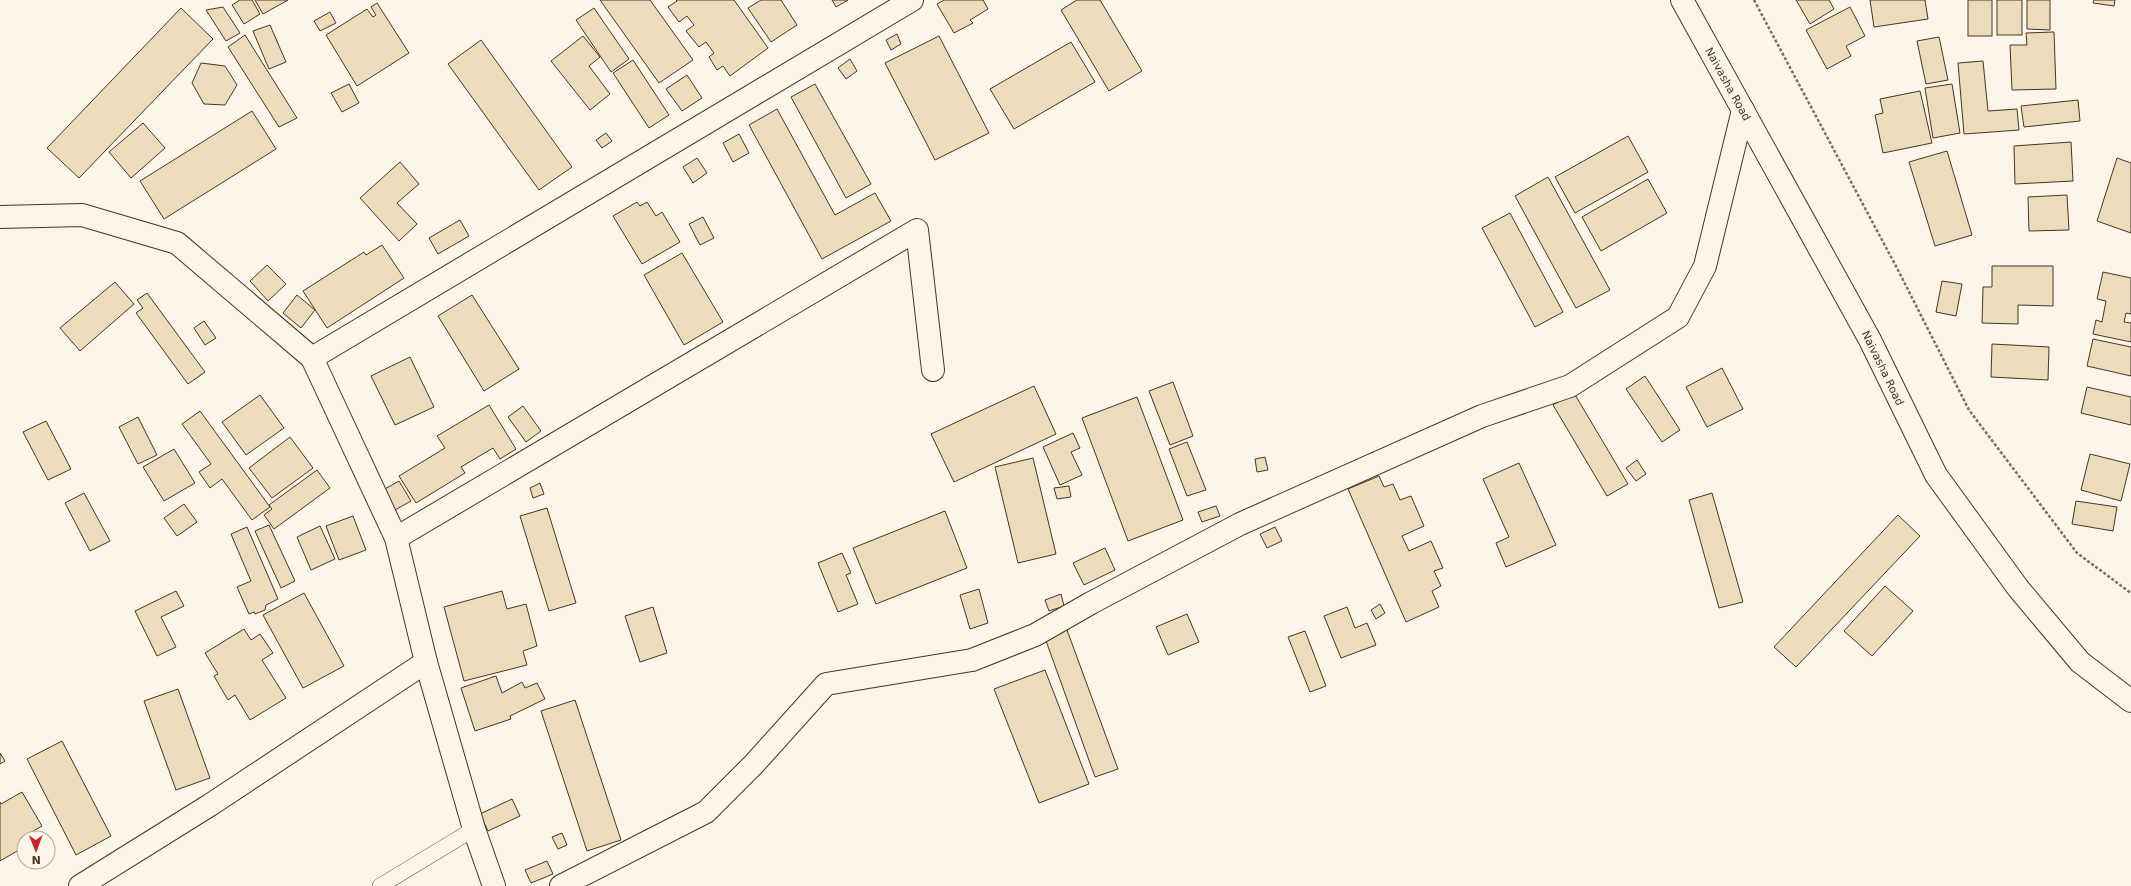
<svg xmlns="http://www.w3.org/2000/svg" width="2131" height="886" font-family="'DejaVu Sans',sans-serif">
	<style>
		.building { fill: #ecdcbc; stroke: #4a3520 }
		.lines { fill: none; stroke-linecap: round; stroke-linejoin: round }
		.service-casing { stroke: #4a3520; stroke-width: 16 }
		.minor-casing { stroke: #4a3520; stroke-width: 24 }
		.secondary-casing { stroke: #4a3520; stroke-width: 24 }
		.path { stroke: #7f6f5c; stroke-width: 2.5; stroke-dasharray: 3 2; stroke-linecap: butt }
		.service { stroke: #fbf6e9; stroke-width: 15 }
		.minor { stroke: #fbf6e9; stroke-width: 22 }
		.secondary { stroke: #fbf6e9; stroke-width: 22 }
		.labels { text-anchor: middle; stroke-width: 3; stroke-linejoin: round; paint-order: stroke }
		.street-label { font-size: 11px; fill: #4a3520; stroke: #fbf6e9 }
	</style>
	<rect width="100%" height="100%" fill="#fbf6e9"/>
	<g class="building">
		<polygon points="240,0 252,0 260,14 244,24 232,5"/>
		<polygon points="255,0 288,0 263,14"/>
		<polygon points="600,0 650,0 693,60 659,83"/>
		<polygon points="676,0 734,0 768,48 730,76 723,66 717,70 709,57 714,53 706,42 699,47 686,31 694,25 687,16 679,22 668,7 677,1"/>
		<polygon points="761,0 781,0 797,25 771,42 748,8"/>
		<polygon points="832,0 848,0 836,7"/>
		<polygon points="944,0 983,0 988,9 970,20 973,23 954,33 937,4"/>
		<polygon points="1077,0 1100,0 1142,71 1109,91 1061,10"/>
		<polygon points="1796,0 1829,0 1834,9 1810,24"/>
		<polygon points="1870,0 1925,0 1928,19 1874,27"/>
		<rect x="1968" y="0" width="24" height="36"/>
		<rect x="1997" y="0" width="25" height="35"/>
		<polygon points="2027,0 2050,0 2050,30 2027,29"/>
		<polygon points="2094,0 2115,0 2114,6 2093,3"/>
		<polygon points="377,3 409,53 357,86 326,35 367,9 373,17 376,15 371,7"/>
		<polygon points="223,7 240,33 226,41 206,10"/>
		<polygon points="1850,7 1865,36 1846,46 1851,56 1827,69 1806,30"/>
		<polygon points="181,8 213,39 79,178 47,148"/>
		<polygon points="594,8 629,59 611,72 576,20"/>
		<polygon points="330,12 336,23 320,31 314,21"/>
		<polygon points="270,25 286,62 269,69 253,31"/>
		<polygon points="2054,32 2056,89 2012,90 2010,45 2027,45 2026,33"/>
		<polygon points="897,34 901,44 891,50 886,40"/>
		<polygon points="245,35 297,118 279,127 228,47"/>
		<polygon points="583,36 600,57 589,66 610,94 590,110 551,61"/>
		<polygon points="939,36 989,133 935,160 885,63"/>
		<polygon points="1939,37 1948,80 1926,84 1917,41"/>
		<polygon points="481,40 572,167 539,190 448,64"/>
		<polygon points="1071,42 1095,82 1014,129 990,89"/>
		<polygon points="850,59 857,71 846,79 838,68"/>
		<polygon points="633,60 669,115 649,128 613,73"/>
		<polygon points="1983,61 1988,111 2017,109 2019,130 1964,134 1958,63"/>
		<polygon points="201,63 225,66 237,85 225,105 204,104 192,83"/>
		<polygon points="687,75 702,98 682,111 666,89"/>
		<polygon points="349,84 359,103 342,112 331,93"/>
		<polygon points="815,84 871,184 846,198 791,97"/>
		<polygon points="1952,84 1960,133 1933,138 1925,88"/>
		<polygon points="1920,91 1932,143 1883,153 1875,115 1883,113 1880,99"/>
		<polygon points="2078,100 2080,121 2024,127 2021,106"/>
		<polygon points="777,109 835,215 875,193 891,221 822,259 749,125"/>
		<polygon points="252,111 276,149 164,219 140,181"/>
		<polygon points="143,123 165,148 131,178 109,152"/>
		<polygon points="606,133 612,141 602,148 596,140"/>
		<polygon points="739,134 749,153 733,162 723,143"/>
		<polygon points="1628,136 1648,172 1575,213 1555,177"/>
		<polygon points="2071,142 2073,181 2015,184 2014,146"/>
		<polygon points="1947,151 1972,235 1935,246 1909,162"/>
		<polygon points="697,158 707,173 693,183 683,167"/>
		<polygon points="2117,158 2131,163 2131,233 2097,221"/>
		<polygon points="400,162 419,184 397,203 417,224 399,241 360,198"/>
		<polygon points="1548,177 1610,290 1576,308 1515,196"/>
		<polygon points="1648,179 1667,213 1601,251 1582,217"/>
		<polygon points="2067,195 2069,230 2029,231 2028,197"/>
		<polygon points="637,202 640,206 647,202 656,216 662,212 680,242 642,264 613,216"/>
		<polygon points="1510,213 1563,312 1535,327 1482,228"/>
		<polygon points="703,217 714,238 700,245 689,224"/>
		<polygon points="460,220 469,236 438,254 429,238"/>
		<polygon points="382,245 404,278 327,328 303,291 364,252 366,255"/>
		<polygon points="682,253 723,322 684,345 644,275"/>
		<polygon points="267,265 286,284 268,301 250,281"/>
		<polygon points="1992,266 2053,266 2053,306 2018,305 2018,324 1982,323 1983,287 1992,287"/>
		<polygon points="2103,272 2131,278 2131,314 2126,313 2124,322 2131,323 2131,342 2093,334 2096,320 2102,322 2106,301 2097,299"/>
		<polygon points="1942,281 1962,284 1956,316 1936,312"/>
		<polygon points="115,282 134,304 80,351 60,328"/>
		<polygon points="147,293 205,372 188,384 136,313 143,308 137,300"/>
		<polygon points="297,295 315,310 301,328 283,313"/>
		<polygon points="472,295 519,369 484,391 438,316"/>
		<polygon points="204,321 216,338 205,345 194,328"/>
		<polygon points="2093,339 2131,347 2131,376 2087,366"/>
		<polygon points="1992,344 2049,347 2048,380 1991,377"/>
		<polygon points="410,357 434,407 395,425 371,376"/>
		<polygon points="1722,368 1743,409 1707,427 1686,387"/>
		<polygon points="1645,376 1680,430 1662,442 1626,389"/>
		<polygon points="1173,382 1193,436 1170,445 1149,391"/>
		<polygon points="1034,386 1056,434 954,482 931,434"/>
		<polygon points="2087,387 2131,397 2131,425 2081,413"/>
		<polygon points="1574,393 1628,484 1607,496 1553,405"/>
		<polygon points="260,395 284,428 246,455 222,422"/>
		<polygon points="1137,397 1183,520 1128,541 1082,418"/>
		<polygon points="489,405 516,449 500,459 493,448 461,467 465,473 416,503 399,476 445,448 437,436"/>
		<polygon points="523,406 541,431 526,442 508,417"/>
		<polygon points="200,411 270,507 252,520 222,479 210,488 199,472 211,464 182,424"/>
		<polygon points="138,417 157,455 138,464 119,427"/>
		<polygon points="46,421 71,469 48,480 23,432"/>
		<polygon points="1073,433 1080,448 1071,452 1082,475 1060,485 1043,447"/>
		<polygon points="290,437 313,468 272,498 249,468"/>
		<polygon points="1187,442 1206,490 1187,496 1169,449"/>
		<polygon points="174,449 195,483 164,501 143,467"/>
		<polygon points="2090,454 2130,464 2121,501 2081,490"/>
		<polygon points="1265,457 1268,470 1257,472 1255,459"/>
		<polygon points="1033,458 1056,554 1018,563 995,467"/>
		<polygon points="1637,460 1646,474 1636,481 1626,468"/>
		<polygon points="1519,463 1556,545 1506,567 1496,543 1509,537 1483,479"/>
		<polygon points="317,470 330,488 274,529 264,515 272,509 269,505"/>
		<polygon points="1379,476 1384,487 1393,484 1400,500 1411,496 1424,526 1402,536 1409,551 1431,541 1443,568 1434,571 1441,586 1432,591 1439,607 1406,622 1348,489"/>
		<polygon points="399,481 411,501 395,510 383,490"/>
		<polygon points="540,483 544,494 533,498 530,488"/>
		<polygon points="1069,486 1071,497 1057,499 1054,488"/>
		<polygon points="84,493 110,541 90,551 65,503"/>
		<polygon points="1712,493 1743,602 1719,608 1689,500"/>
		<polygon points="2076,501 2117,507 2113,531 2072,524"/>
		<polygon points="184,504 197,522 177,536 164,518"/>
		<polygon points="1216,506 1220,516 1202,522 1198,512"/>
		<polygon points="547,508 576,603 549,611 520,516"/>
		<polygon points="945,511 967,568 876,604 853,548"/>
		<polygon points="1898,515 1920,536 1796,667 1774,647"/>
		<polygon points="353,516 366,550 339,560 326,526"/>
		<polygon points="269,525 295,581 281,588 255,531"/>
		<polygon points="320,526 335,559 311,570 297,537"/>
		<polygon points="247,527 278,599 266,605 265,610 255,614 254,612 249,614 237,587 251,581 231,534"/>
		<polygon points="1275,527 1282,541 1267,548 1260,534"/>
		<polygon points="1105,548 1115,570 1084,585 1073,563"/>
		<polygon points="842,553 851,573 846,575 858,604 838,612 818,563"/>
		<polygon points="1885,586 1913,611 1872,656 1844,631"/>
		<polygon points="979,589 988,623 970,629 960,595"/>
		<polygon points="176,591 184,606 161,617 176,647 157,656 135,611"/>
		<polygon points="502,591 507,609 526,604 537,646 523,651 527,665 464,681 444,607"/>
		<polygon points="304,593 344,666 303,688 263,615"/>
		<polygon points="1061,594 1064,606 1049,611 1045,600"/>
		<polygon points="1380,604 1385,613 1376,619 1371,610"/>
		<polygon points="653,607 667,653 640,662 625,616"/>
		<polygon points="1347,607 1355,628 1367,623 1376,645 1341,658 1324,616"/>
		<polygon points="1187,614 1199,642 1168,655 1156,627"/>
		<polygon points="244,629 251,640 260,634 273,653 262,660 286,698 250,720 235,695 228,700 214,676 218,674 205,653"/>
		<polygon points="1067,630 1118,769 1095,777 1045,638"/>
		<polygon points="1305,631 1326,686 1310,692 1288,637"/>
		<polygon points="1045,670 1089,784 1039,803 994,689"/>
		<polygon points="496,676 502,693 522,682 525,688 537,683 545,699 510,716 511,719 475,731 461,688"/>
		<polygon points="178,689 210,778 176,790 144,701"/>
		<polygon points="575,700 621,840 587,851 541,711"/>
		<polygon points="62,741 111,836 76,855 27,759"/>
		<polygon points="0,753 5,761 0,764"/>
		<polygon points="22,792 42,826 21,838 24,847 0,861 0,802 1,804"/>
		<polygon points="512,799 520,816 488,831 480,814"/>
		<polygon points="562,833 567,845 558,849 552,837"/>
		<polygon points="547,861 553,874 531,883 525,870"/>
	</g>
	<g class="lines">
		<defs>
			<polyline id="service" points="380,886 474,829"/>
			<g id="minor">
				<polyline points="0,217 82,215 177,243 312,358 912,0"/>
				<polyline points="312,358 396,538 426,662 474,829 494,886"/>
				<polyline points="396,538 917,230 933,370"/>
				<polyline points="80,886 210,805 426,662"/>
				<polyline points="561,886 706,812 754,764 826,684 972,660 1035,635 1091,603 1240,524 1482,416 1570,386 1678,317 1705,266 1743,110"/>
			</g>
			<polyline id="secondary" points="1682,0 1870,340 1936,475 2018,588 2080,662 2131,701"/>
		</defs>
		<use href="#service" class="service-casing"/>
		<use href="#minor" class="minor-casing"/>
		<use href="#secondary" class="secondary-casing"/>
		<polyline class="path" points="1754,0 1898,270 1969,410 2077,553 2131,593"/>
		<use href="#service" class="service"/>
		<use href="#minor" class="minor"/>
		<use href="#secondary" class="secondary"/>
	</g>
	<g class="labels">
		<g class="street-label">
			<text transform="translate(1728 84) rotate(61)" y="4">Naivasha Road</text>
			<text transform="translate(1883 368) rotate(64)" y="4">Naivasha Road</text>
		</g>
	</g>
	<g transform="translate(36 850) rotate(179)"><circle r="19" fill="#fbf6e9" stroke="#b4a999"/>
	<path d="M0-3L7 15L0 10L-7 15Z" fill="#c62828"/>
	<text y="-6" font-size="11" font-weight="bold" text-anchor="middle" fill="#4a3520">N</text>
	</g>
</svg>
